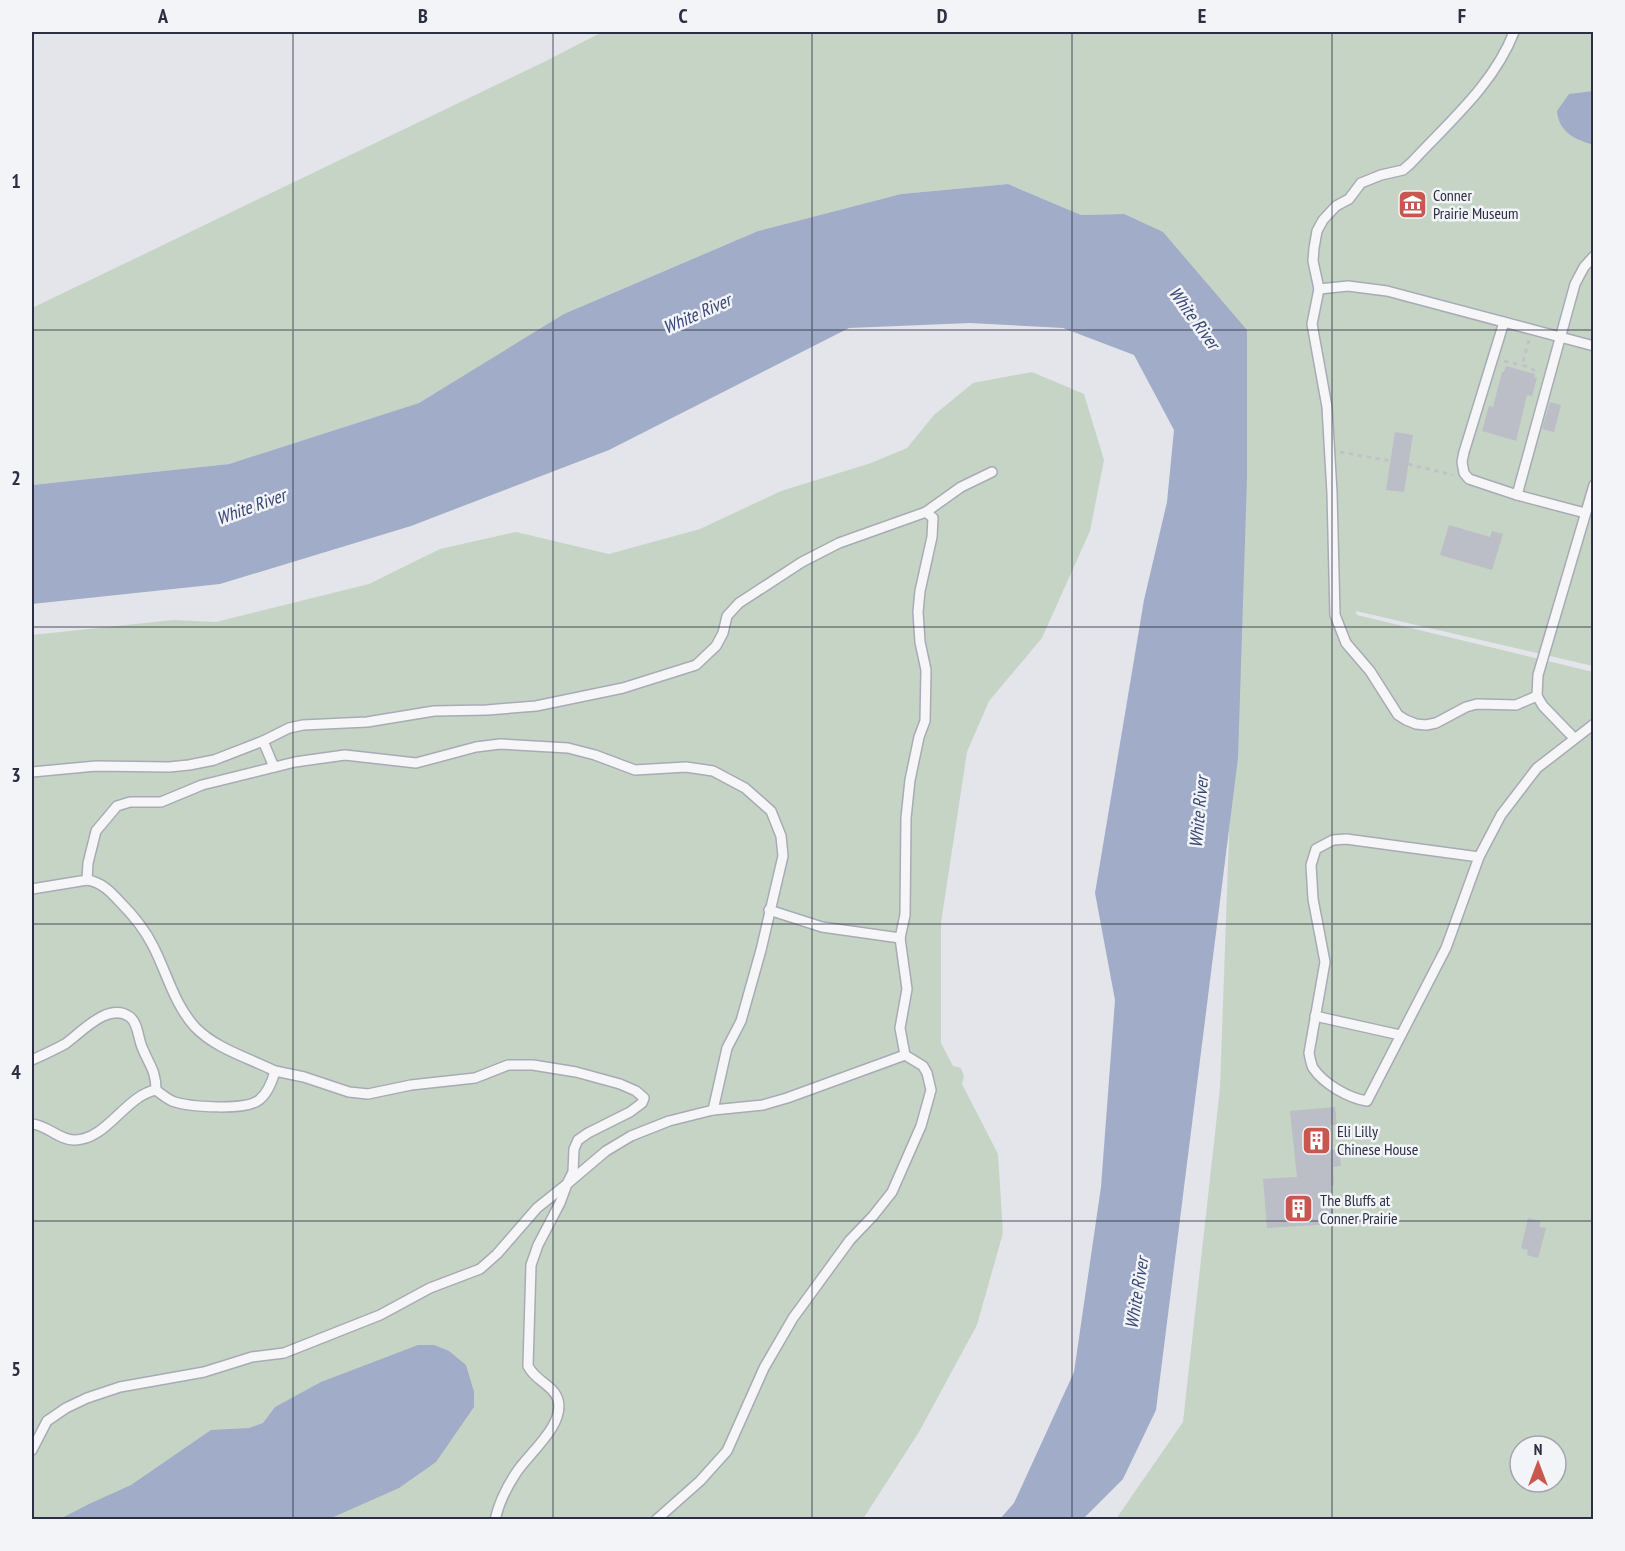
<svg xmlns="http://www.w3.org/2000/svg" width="1625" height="1551" font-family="'PT Sans Narrow',sans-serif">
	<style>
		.green { fill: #c6d4c5; fill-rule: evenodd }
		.water { fill: #a1acc8 }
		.building { fill: #bbbdc7 }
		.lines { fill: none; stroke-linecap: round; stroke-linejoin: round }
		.service-casing { stroke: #a8abb5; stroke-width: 12 }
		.path { stroke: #c1c2c9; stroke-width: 3; stroke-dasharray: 4.5 4.5; stroke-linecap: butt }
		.service { stroke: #f6f6f9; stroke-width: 9 }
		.grid { fill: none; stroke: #2c2f42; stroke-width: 1.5; stroke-opacity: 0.55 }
		.labels { text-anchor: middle; stroke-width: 5; stroke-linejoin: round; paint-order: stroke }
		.poi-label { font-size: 16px; fill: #2c2f42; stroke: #f3f4f8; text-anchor: start }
		.water-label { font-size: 18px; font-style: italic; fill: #384674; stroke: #f3f4f8 }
		.neatline { fill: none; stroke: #2c2f42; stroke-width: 2 }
		.grid-label { font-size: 20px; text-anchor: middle; font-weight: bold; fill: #2c2f42 }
	</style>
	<rect width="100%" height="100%" fill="#e3e5eb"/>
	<g class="green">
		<path d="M602 32H1593V666L1356 611 1357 615 1593 672V1519H1116L1183 1422 1220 1088 1247 330 1124 214 1081 215 1008 184 901 194 758 231 590 303 419 403 229 464 32 485V308L546 61ZM1520 1446H1556V1482H1520Z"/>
		<polygon points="1032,372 1084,394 1104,460 1090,531 1042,638 989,701 967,752 941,923 941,1043 953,1066 961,1068 964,1076 962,1084 998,1154 1003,1233 977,1325 919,1432 863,1519 32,1519 32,635 173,620 216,622 369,584 440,549 516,532 609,554 700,529 781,491 871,463 907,448 934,415 973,383"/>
	</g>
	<g class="water">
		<path d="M1593 91H1594L1593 145C1575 139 1559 133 1557 111L1569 94Z"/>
		<polygon points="1008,184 1081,215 1124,214 1163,232 1247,330 1247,478 1238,758 1156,1410 1123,1479 1083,1519 1000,1519 1014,1503 1074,1372 1101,1187 1115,1000 1095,893 1144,600 1167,502 1174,430 1134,355 1063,328 970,323 849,328 609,450 411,526 220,584 32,604 32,485 229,464 419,403 564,314 758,231 901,194"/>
		<polygon points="418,1345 434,1345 449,1351 466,1365 474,1392 474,1407 436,1462 399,1488 329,1519 60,1519 89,1504 131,1485 211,1430 249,1428 263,1423 275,1407 321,1382"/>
	</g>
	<g class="building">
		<polygon points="1506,366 1535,374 1534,377 1537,378 1532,396 1527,395 1516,441 1482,431 1489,406 1493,407 1502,372 1504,372"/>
		<polygon points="1550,402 1561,405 1554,432 1542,429"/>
		<polygon points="1395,432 1413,435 1404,492 1386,490"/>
		<polygon points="1449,525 1490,537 1492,531 1503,534 1492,570 1440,555"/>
		<polygon points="1335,1107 1337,1125 1330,1125 1332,1150 1339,1149 1341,1166 1333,1167 1334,1185 1331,1186 1334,1224 1267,1228 1263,1179 1297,1177 1290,1111"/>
		<polygon points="1528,1218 1541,1221 1539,1227 1546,1228 1538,1258 1527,1255 1528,1250 1521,1248"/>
	</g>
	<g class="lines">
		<defs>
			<g id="service">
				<path d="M1514 32C1494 84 1449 122 1411 163L1403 170 1381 175 1361 183 1349 199 1336 206 1323 220 1317 231 1314 248 1313 261 1319 289 1312 324 1327 407 1332 493 1335 615 1346 643 1370 671 1398 715 1406 720 1416 724 1426 725 1436 723 1466 707 1477 704 1516 705 1537 696"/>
				<polyline points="1319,289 1348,286 1387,291 1594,346"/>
				<polyline points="1504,322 1464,452 1462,462 1464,473 1469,479 1517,495 1585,513"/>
				<polyline points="1517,495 1575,284 1584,267 1594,256"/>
				<polyline points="1574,738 1543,706 1537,696 1538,675 1594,485"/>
				<polyline points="263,741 289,728 303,725 367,722 434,711 487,710 536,706 623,688 696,665 716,646 723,633 727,616 739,603 802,562 839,543 926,512 961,487 992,472"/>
				<polyline points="32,772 96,766 169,767 189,765 214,760 263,741 274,767"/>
				<path d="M1479 857 1346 839 1333 840 1316 849 1311 865 1313 899 1325 962 1309 1053C1310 1058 1311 1064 1313 1068 1324 1084 1348 1098 1367 1101L1446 948 1479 857 1501 815 1537 768 1594 724"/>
				<path d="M87 880 88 863 96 831 117 806 130 802H161L202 785 295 762 345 755 416 763 476 747 500 744 568 748 595 755 635 770 686 767 713 771 745 788 771 811 781 836 783 856 761 950 741 1021 727 1048 713 1110 669 1121 631 1136 606 1151 567 1184 560 1203 538 1245 531 1265 528 1366C535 1381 554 1385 558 1400 565 1425 529 1453 516 1473 506 1488 499 1502 495 1520"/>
				<path d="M32 889 87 880C101 882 110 891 120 902 133 915 145 930 153 946 167 973 174 1004 195 1027 216 1049 249 1058 275 1071"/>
				<polyline points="769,910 822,927 900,938 905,915 906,818 910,780 919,737 925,721 926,670 920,642 918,612 920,591 932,537 933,518 926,512"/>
				<polyline points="1315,1016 1400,1035"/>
				<path d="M32 1060C43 1055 54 1050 65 1044 81 1033 108 1001 130 1017 138 1023 138 1038 142 1047 149 1065 156 1070 156 1090"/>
				<polyline points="713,1110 763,1105 787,1098 905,1055"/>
				<path d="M32 1124C47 1125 59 1140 74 1140 106 1141 126 1095 156 1090"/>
				<path d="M32 1450 47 1421 66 1408 87 1398 120 1387 204 1372 252 1357 284 1353 380 1315 430 1288 480 1269 497 1254 537 1208 567 1184 573 1172 574 1149 578 1140 588 1133 630 1112 642 1103 644 1098 636 1091 620 1084 576 1072 533 1065H508L475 1078 411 1085 368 1094 349 1092 304 1077 275 1071C272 1082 268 1093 259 1100 245 1111 188 1107 172 1101 166 1098 161 1094 156 1090"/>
				<polyline points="656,1520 700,1481 727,1451 764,1368 793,1318 850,1240 873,1216 892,1192 921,1126 931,1090 927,1073 923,1066 905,1055 900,1028 907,989 900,938"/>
			</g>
		</defs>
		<use href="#service" class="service-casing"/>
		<g class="path">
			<polyline points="1529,340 1522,365 1531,368 1538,374"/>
			<polyline points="1504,361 1522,365"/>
			<polyline points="1340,452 1391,461"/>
			<polyline points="1408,464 1453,475"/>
		</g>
		<use href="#service" class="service"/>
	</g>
	<path class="grid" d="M293 32V1520M553 32V1520M812 32V1520M1072 32V1520M1332 32V1520M32 330H1594M32 627H1594M32 924H1594M32 1221H1594"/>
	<defs>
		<symbol id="museum-square" viewBox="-11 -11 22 22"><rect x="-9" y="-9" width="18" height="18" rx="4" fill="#c85750" stroke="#f3f4f8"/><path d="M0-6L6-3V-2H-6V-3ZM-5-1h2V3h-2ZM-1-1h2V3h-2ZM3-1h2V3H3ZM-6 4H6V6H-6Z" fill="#fff"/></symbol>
		<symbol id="building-square" viewBox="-11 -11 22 22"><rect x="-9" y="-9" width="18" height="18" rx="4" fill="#c85750" stroke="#f3f4f8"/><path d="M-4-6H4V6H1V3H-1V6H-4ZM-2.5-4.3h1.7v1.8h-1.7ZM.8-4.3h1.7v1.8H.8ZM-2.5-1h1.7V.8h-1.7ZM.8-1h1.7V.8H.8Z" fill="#fff"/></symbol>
	</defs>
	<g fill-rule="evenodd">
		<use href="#museum-square" x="1396" y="188" width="33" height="33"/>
		<use href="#building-square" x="1300" y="1124" width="33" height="33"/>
		<use href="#building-square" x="1282" y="1192" width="33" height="33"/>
	</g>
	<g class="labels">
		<g class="poi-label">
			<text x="1433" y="201">Conner<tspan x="1433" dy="18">Prairie Museum</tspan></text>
			<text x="1337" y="1137">Eli Lilly<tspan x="1337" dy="18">Chinese House</tspan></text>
			<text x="1320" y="1206">The Bluffs at<tspan x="1320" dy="18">Conner Prairie</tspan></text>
		</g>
		<g class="water-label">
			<text transform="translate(697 314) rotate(-24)" y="6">White River</text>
			<text transform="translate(1194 318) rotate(54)" y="6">White River</text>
			<text transform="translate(251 507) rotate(-20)" y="6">White River</text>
			<text transform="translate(1199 812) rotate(-85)" y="6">White River</text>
			<text transform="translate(1137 1293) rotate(-81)" y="6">White River</text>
		</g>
	</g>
	<rect width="1625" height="1551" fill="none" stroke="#f3f4f8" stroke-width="66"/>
	<g transform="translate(1538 1464)"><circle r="28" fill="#f3f4f8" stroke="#a3a5af" stroke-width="1.5"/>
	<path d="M0-4.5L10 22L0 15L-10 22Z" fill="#c85750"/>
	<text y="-9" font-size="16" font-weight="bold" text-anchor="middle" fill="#2c2f42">N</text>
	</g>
	<rect x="33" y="33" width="1559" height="1485" class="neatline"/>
	<g class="grid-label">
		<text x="163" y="23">A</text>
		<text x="423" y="23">B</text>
		<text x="683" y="23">C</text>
		<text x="942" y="23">D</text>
		<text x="1202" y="23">E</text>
		<text x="1462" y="23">F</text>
		<text x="16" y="188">1</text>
		<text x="16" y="485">2</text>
		<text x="16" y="782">3</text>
		<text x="16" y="1079">4</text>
		<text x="16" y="1376">5</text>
	</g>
</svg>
